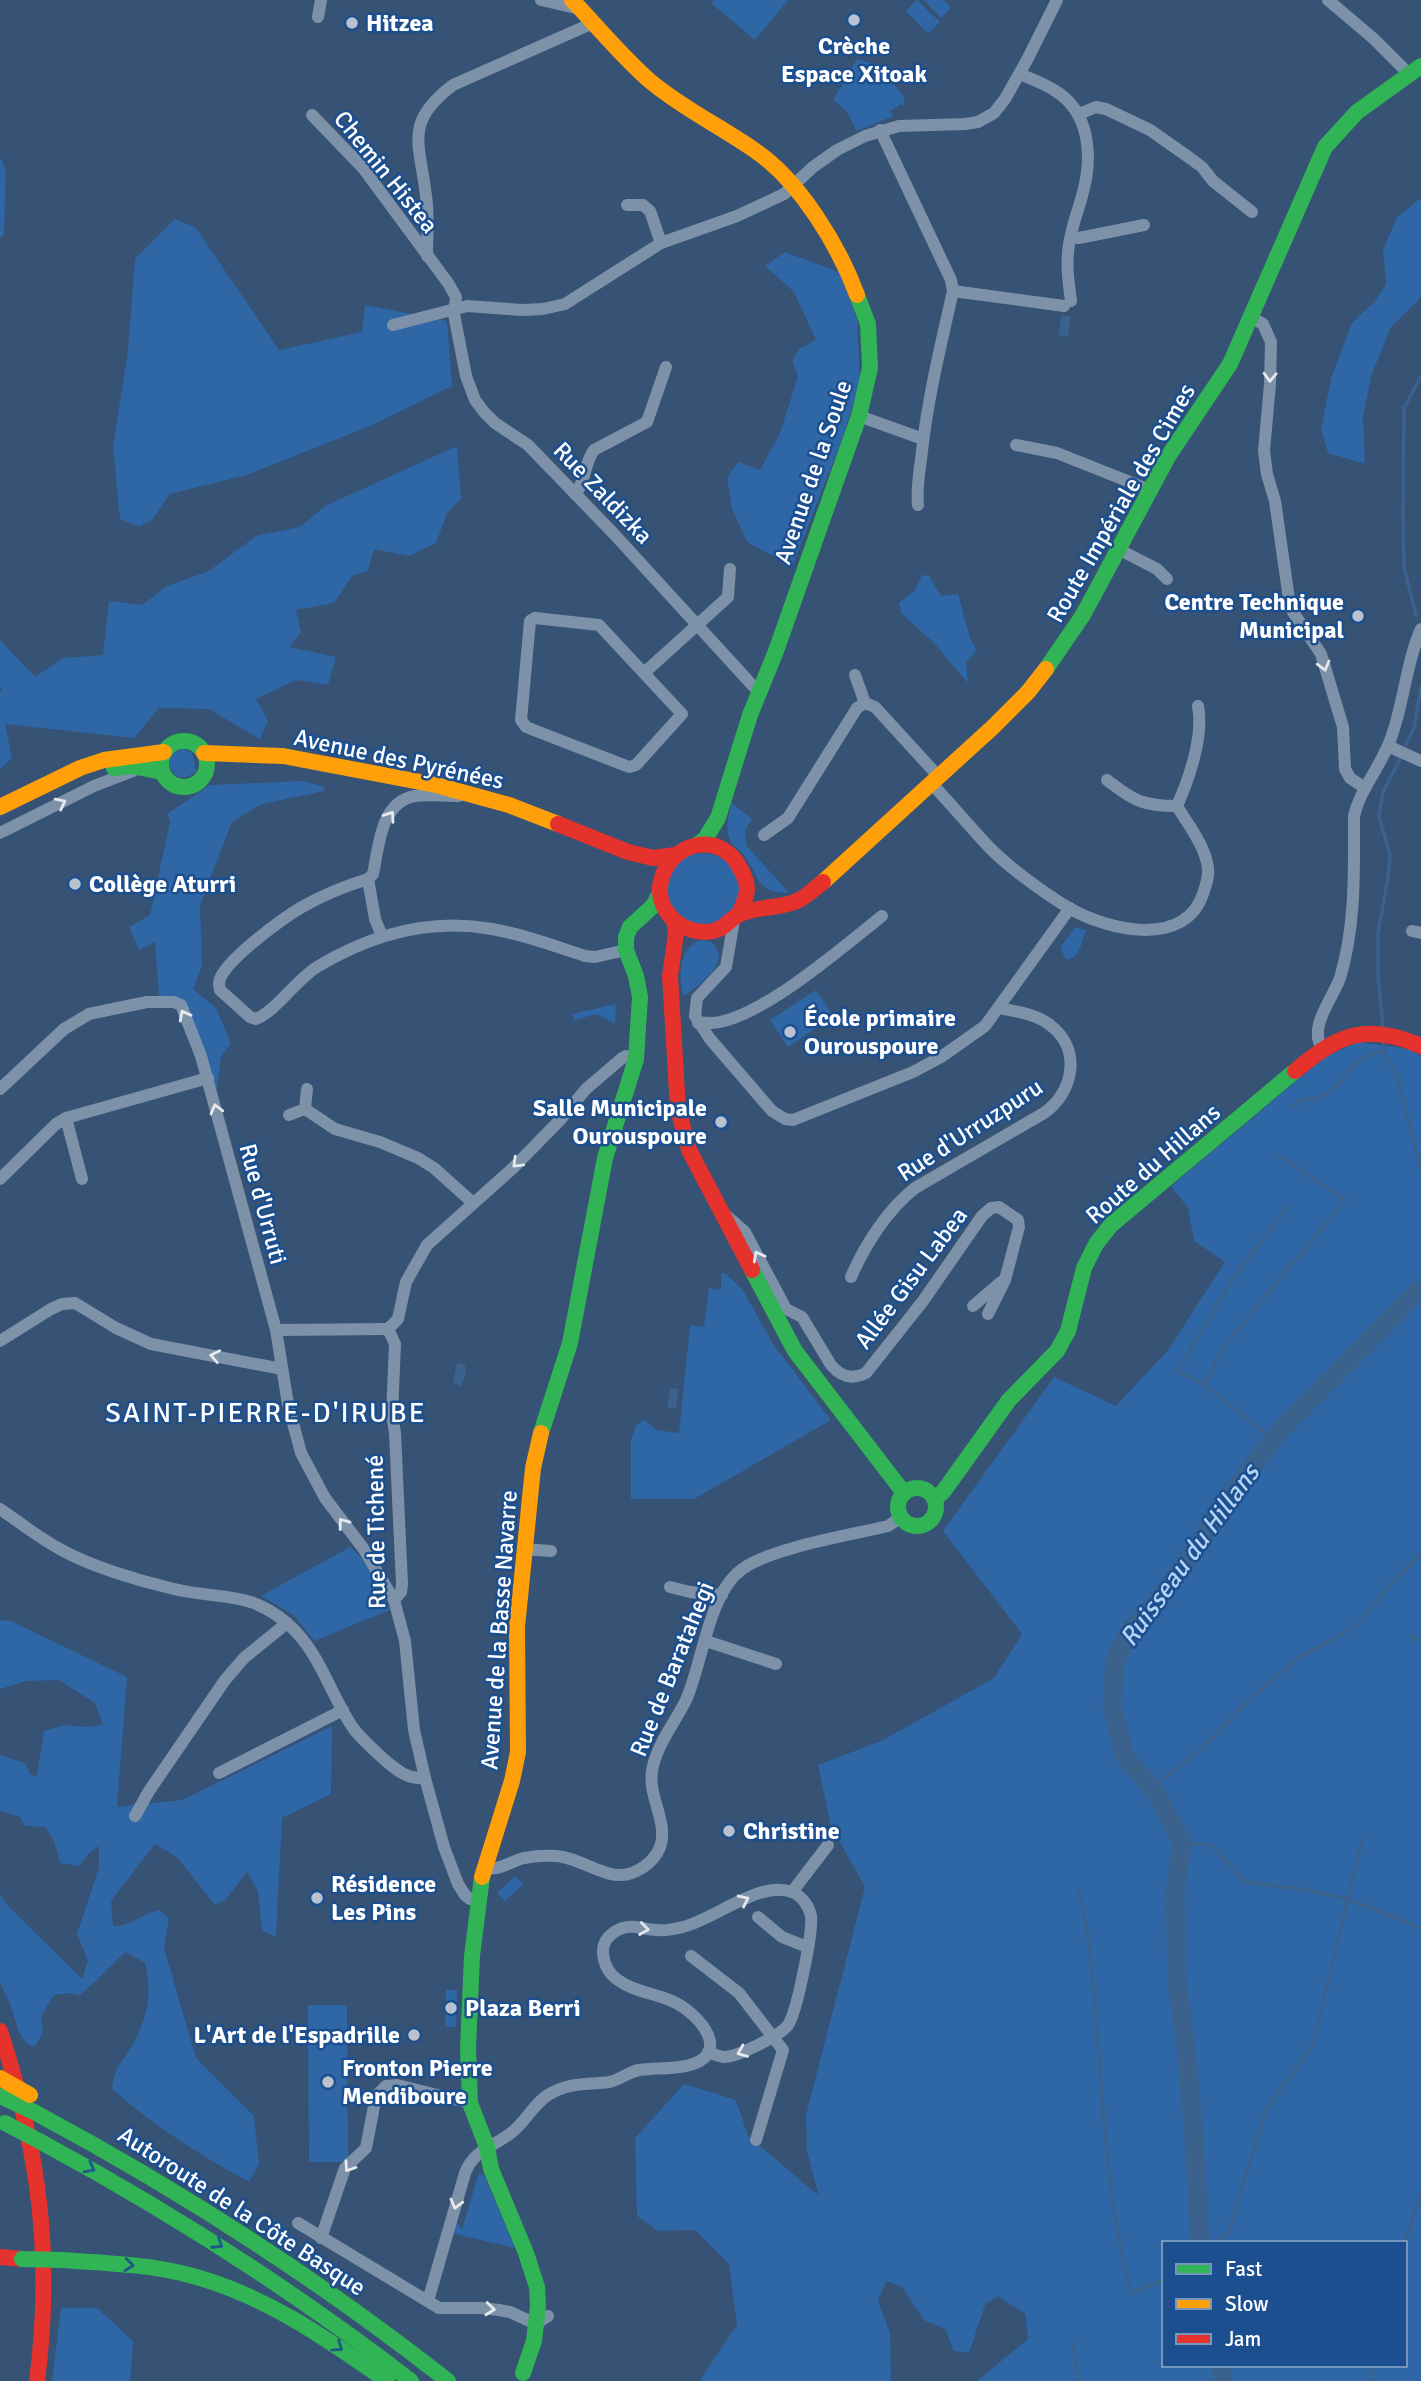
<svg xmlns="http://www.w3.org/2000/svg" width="1421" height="2381" font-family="Signika,sans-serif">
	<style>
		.green { fill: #2f66a5; fill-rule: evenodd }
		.water { fill: #3b618d }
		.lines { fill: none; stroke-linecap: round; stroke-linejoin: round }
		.stream { stroke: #3b618d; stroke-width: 3.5 }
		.river { stroke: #3b618d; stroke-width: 19 }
		.street { stroke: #7d92a8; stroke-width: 12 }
		.fast { stroke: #30b455; stroke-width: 16 }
		.slow { stroke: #ff9f0a; stroke-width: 16 }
		.jam { stroke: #e5322d; stroke-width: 16 }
		.fast-bridge { stroke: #30b455; stroke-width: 16 }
		.slow-bridge { stroke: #ff9f0a; stroke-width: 16 }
		.oneway { stroke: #e5e9ee }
		.oneway2 { stroke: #1d5989 }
		.poi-dot { fill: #b9c2ce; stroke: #1b4f8f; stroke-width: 2.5 }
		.labels { text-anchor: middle; stroke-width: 5; stroke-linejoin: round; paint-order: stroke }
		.poi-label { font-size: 24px; font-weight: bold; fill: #fff; stroke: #1b4f8f; text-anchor: start }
		.street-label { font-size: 24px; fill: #fff; stroke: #1b4f8f }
		.water-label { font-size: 26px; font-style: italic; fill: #b5d3f5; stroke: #1b4f8f }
		.quarter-label { font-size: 28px; letter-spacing: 2px; fill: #fff; stroke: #1b4f8f }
	</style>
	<rect width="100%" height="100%" fill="#365274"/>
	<g class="green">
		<polygon points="714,0 788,0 755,40 711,3"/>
		<polygon points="917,0 940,22 928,34 906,11"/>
		<polygon points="924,0 944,0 951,8 941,18"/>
		<polygon points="857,59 877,65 904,96 905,107 901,104 890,111 894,116 857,131 846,111 833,100"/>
		<polygon points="0,157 6,170 4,235 0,238"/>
		<polygon points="1421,198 1421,297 1391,327 1371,376 1363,418 1365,464 1328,453 1321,430 1331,378 1352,323 1375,301 1386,284 1383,250 1397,217"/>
		<polygon points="175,219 196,228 279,350 362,332 365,305 447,321 452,386 370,426 247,475 170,494 152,520 139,527 120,519 113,446 128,351 135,259"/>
		<polygon points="785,252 839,272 857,319 860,381 843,437 792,567 747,542 732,509 727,478 738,462 760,470 780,433 798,376 792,361 799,349 816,340 794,292 765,266"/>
		<polygon points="457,446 461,499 447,513 436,543 409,556 374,549 368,571 352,576 334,603 296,610 301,632 290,647 336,657 328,685 296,680 256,699 268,721 260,739 209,709 159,708 134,738 5,724 12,758 0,769 0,692 2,691 0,687 0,640 35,677 63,658 103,655 109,601 142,605 167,586 209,571 256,536 300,527 325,506"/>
		<polygon points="922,575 929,576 941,596 958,594 970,638 977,650 966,663 968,683 934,643 901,613 899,603 915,590"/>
		<path d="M183 749 192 753 196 771C185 783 170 777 169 761L174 753Z"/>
		<polygon points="304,781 324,787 324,791 262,804 232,822 200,905 202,966 193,989 216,1008 231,1043 221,1057 216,1092 187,1013 159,995 155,942 139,950 129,927 150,915 170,822 167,814 210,785"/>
		<path d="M732 803 752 819 745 830 746 845 789 893C757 893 760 879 746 858 743 853 738 850 734 846 724 834 727 817 732 803Z"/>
		<circle cx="703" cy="889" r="36"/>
		<path d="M1075 927 1086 930C1082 941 1080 957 1068 960L1064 957 1061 947Z"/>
		<path d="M701 940C707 941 712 941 716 947 729 967 696 986 684 996 678 977 678 947 701 940Z"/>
		<polygon points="816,990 833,1016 788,1047 770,1020"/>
		<polygon points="616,1004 615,1024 597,1014 574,1020 572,1014"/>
		<path d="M1358 1042 1410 1049 1421 1057V2381H977L1028 2339 1025 2314 998 2296 985 2305 969 2353 954 2351 945 2329 924 2320 902 2287 886 2281 878 2301 890 2333 891 2381H699L737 2325 729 2264 695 2230 658 2231 637 2216 635 2138 684 2084 736 2100 748 2136 819 2196 807 2151 806 2115 865 1887 831 1826 818 1765 881 1741 994 1678 1022 1634 943 1531 1054 1377 1116 1406 1168 1350 1225 1262 1194 1241 1188 1208 1171 1186 1325 1057ZM1164 2243H1405V2365H1164Z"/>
		<polygon points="721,1273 725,1273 743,1290 773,1344 831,1420 694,1499 631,1499 631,1441 636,1425 644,1420 657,1430 679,1433 690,1325 704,1327 709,1288 721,1290"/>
		<path d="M350 1547C370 1563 381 1587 390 1610L314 1641 294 1615 261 1596Z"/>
		<path d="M0 1620 11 1621 127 1677 117 1807 182 1800 332 1726 331 1794 282 1818 276 1937 262 1930 258 1891 247 1872 226 1899 215 1905 177 1857 155 1844 111 1901 113 1926C129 1927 142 1914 159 1910L169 1918 164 1948 196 2058 254 2116 259 2164 249 2182C198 2154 156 2127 112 2089 114 2070 120 2064 130 2049 147 2020 153 1996 145 1963L126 1952C110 1966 97 1981 80 1995L70 1993 54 1995 41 2016 43 2032 35 2047 26 2043 18 2030 11 2006 0 1983V1894L6 1904 82 1979 88 1961 77 1934 99 1867V1846L89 1853 80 1866 60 1863 54 1841 45 1827 25 1826 20 1817 0 1811V1755L25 1763 30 1774 37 1776 44 1731 65 1725 87 1727 103 1725 95 1703 59 1680 27 1681 0 1689Z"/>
		<polygon points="515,1876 523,1884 505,1901 497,1893"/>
		<polygon points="446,1990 457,1990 456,2027 445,2027"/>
		<polygon points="308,2005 347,2005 348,2157 344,2162 309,2162"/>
		<polygon points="479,2173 484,2175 515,2248 455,2234 452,2231 455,2220 462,2229"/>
		<polygon points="61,2308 97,2308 133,2341 130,2381 52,2381"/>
	</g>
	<g class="water">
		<polygon points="1062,315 1071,316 1068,337 1058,335"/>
		<polygon points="457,1363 465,1365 466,1375 461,1386 453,1383"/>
		<polygon points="670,1388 679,1389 676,1409 667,1408"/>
	</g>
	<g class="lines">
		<g class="stream">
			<polyline points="1416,615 1404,567 1403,515 1404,408 1421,376"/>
			<polyline points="1406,745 1414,727 1421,687"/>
			<polyline points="1383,1026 1378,976 1378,933 1388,878 1390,855 1379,816 1383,792 1400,759"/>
			<polyline points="1383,1041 1385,1055 1396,1072 1421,1171"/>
			<path d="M1290 1108C1295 1105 1299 1100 1305 1099 1310 1098 1316 1100 1321 1097 1348 1083 1349 1056 1384 1051"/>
			<polyline points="1205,1384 1222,1349 1345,1200 1278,1155"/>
			<polyline points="1273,1440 1205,1385 1177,1371 1233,1279 1288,1206"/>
			<polyline points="1410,1635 1421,1642"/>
			<polyline points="1151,1789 1199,1751 1249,1700 1299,1657 1357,1626 1395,1579 1421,1554"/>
			<polyline points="1182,1842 1211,1845 1246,1882 1307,1890 1348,1899 1421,1928"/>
			<path d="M1079 1890C1083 1911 1088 1932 1090 1953 1103 2067 1101 2182 1131 2293L1164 2280"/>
			<polyline points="1213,2243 1229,2231 1265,2112 1313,2044 1362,1840"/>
			<polyline points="1405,2243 1421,2192"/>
			<polyline points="1073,2343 1078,2381"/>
			<polyline points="1370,2381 1375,2365"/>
		</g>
		<g class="river">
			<polyline points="1200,2243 1194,2138 1186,2047 1177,1983 1175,1894 1182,1842 1157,1795 1125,1757 1112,1706 1115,1660 1131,1629 1151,1610 1201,1540 1215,1515 1282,1428 1421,1288"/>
			<polyline points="1220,2365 1223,2381"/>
		</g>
		<g class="street">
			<polyline points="541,0 580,9"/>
			<polyline points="1328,0 1374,39 1409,74"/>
			<polyline points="318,17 321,0"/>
			<path d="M1020 74C1031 79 1043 83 1054 90 1091 112 1093 158 1082 196 1077 214 1069 234 1068 253 1066 270 1069 285 1071 301"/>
			<polyline points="1079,114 1096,107 1106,109 1150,130 1187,156 1202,167 1213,181 1252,212"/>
			<polyline points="312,115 363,168 448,283 456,297 454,314 466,376 475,400 484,412 495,423 528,445 614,534 753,686 760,689"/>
			<path d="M880 130 951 280 953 291C941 344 928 397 922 451 920 469 916 487 918 505"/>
			<polyline points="627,205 643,205 650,211 661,243"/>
			<polyline points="1071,237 1079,238 1144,225"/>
			<path d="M427 256C427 236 429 215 426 196 420 143 403 123 453 85L593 23"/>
			<polyline points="953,291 1064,306"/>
			<polyline points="1251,317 1263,324 1271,342 1270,384 1264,451 1267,474 1275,501 1289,599 1293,612 1321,654 1343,727 1345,769 1350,778 1365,788"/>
			<polyline points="393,325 467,306 522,310 543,309 565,304 661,243 737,216 784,194 813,167 837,150 865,136 899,126 965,124 978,122 994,113 1005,99 1027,60 1057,0"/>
			<polyline points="859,416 923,439"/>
			<polyline points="1016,445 1057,453 1150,490"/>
			<path d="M575 494C586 482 584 463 594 450L647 422 666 367"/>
			<polyline points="1118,549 1157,569 1167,579"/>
			<polygon points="535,618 599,625 682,714 636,765 629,767 526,727 521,720 530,621"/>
			<polyline points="644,673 728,597 730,569"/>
			<polyline points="855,675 865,703"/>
			<polyline points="1388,746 1421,761"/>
			<path d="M1107 780C1134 801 1143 806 1177 806"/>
			<path d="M931 783C951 804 969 826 988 846 1008 867 1044 893 1069 908 1107 930 1184 949 1203 894 1206 885 1209 877 1208 868 1205 845 1188 825 1177 806 1189 779 1204 736 1198 706"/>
			<polyline points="0,833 94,786 133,771"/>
			<polyline points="764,835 788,818 857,708 865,703 875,707 939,777"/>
			<path d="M368 879 373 874C379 847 380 802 415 796 429 794 445 796 459 796"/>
			<polyline points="734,920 726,967 697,998 695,1016 710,1039 772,1111 785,1119 793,1120 913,1072 941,1057 985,1026 1070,908"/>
			<polyline points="1412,931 1421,933"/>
			<path d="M382 936 375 919 368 879C345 886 323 895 302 907 283 918 227 959 220 979 218 984 219 985 220 990L250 1017 256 1019C276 1011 296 980 317 967 370 935 430 918 492 929 523 934 554 946 585 956L595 957 626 950"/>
			<path d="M698 1023C706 1022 712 1024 720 1022 768 1012 842 948 882 916"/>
			<path d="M1322 1048C1308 1027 1333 998 1340 978 1356 924 1354 871 1354 816 1361 787 1382 765 1391 738 1404 703 1406 663 1421 629"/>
			<polyline points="0,1089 64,1029 89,1014 147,1002 174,1002 181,1005 201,1056 276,1330 288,1404 301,1453 325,1498 363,1548 394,1600"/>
			<polyline points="305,1109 335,1129 380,1142 418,1158 434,1168 472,1202"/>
			<polyline points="289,1115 305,1109 307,1089"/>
			<polyline points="66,1118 82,1179"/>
			<polyline points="0,1179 56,1124 66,1118 208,1078"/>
			<path d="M728 1217 745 1232 786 1309 802 1317 831 1365C841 1377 852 1380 866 1373L923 1301 982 1216 991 1208 999 1207 1018 1220 1019 1227 1005 1280 988 1314"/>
			<path d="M851 1277C865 1245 887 1210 915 1188L1044 1113C1074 1092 1082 1049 1050 1025 1036 1014 1015 1011 998 1008"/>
			<polyline points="973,1306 1001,1282"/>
			<polyline points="276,1330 388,1329"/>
			<polyline points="0,1341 51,1309 62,1304 75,1303 116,1328 151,1344 282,1369"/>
			<path d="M0 1509C19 1522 38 1537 58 1548 89 1566 139 1581 174 1589 220 1600 249 1590 288 1624 320 1652 330 1694 353 1728 363 1741 375 1751 387 1762 398 1771 409 1780 425 1778"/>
			<polyline points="523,1549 551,1551"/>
			<polyline points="670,1587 690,1592 722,1595"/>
			<polyline points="706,1641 776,1664"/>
			<polyline points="219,1773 343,1710"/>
			<polyline points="135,1816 149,1791 225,1680 244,1658 287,1623"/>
			<path d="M484 1868C500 1871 509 1862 524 1858 535 1856 545 1855 556 1856 581 1857 606 1882 632 1873 645 1868 657 1858 661 1844 667 1820 648 1796 652 1771 656 1745 675 1723 686 1700 703 1662 708 1595 741 1570 769 1548 852 1535 888 1526L900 1518"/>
			<polyline points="792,1892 828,1845"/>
			<polyline points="478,1899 470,1899 465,1895 458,1884 444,1847 425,1778 414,1730 405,1641 394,1600 401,1592 402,1584 395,1433 392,1414 395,1344 388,1329 398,1319 406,1282 427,1245 513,1168 561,1119 586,1089 621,1059 626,1056 636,1059"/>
			<polyline points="758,1917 782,1937 807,1947"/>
			<polyline points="691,1956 739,1993 783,2050 756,2140"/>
			<polyline points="298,2223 439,2308 481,2308 499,2310 510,2312 536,2324 548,2316"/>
			<polyline points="321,2238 345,2168 366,2148 376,2096 386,2086 397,2085 470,2103"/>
			<path d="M428 2301 465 2173C474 2150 493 2147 511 2133 526 2122 533 2104 548 2095 568 2082 587 2085 609 2082 620 2080 628 2072 639 2070 654 2068 671 2069 686 2066 735 2055 699 2013 672 2001 655 1993 634 1992 618 1980 609 1974 604 1964 603 1953 602 1936 620 1925 636 1927 643 1928 650 1930 657 1930 665 1931 675 1929 683 1927 715 1919 760 1880 792 1892 802 1896 809 1906 811 1916 813 1932 797 2012 788 2025 781 2035 736 2058 723 2057 718 2056 713 2054 708 2052"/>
		</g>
		<g class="fast">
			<polyline points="1046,669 1083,615 1169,455 1230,364 1325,147 1357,112 1421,66"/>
			<circle cx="184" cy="764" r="23"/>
			<polyline points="114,768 132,766 162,772"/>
			<polyline points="697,845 705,839 718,818 750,715 776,651 859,416 870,368 868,324 857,295"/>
			<polyline points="752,1270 795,1351 904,1493"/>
			<polyline points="541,1433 570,1343 605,1158 636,1059 640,997 636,976 626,950 626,937 630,927 653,906 660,893"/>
			<circle cx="917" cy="1507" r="19"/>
			<polyline points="935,1499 943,1492 1009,1400 1057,1351 1068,1331 1084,1268 1096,1244 1111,1225 1295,1071"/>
			<polyline points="482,1877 472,1956 468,2048 470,2103 487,2147 491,2169 526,2253 537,2287 538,2306 534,2341 523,2373"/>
			<path d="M34 2112C180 2190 318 2279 448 2381"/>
			<path d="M41 2142C171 2212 294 2291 411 2381"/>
			<path d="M61 2260C104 2263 148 2264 189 2275 263 2294 326 2338 387 2381"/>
		</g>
		<g class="slow">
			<path d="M572 0C598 27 622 57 650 81 683 109 722 127 757 152 800 182 839 246 857 295"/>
			<polyline points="204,753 283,756 436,785 509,805 558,824"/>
			<polyline points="0,807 80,768 104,760 164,752"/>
			<polyline points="823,882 993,727 1028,692 1046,669"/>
			<polyline points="482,1877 512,1781 518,1752 517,1627 533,1468 541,1433"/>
		</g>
		<g class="jam">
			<polyline points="558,824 628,852 653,858 675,855"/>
			<path d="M739 914C742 906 747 897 747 889 747 881 744 875 740 868 721 830 670 841 661 881 654 911 684 937 713 931 725 929 729 919 740 914 757 906 779 909 797 901 806 897 815 888 823 882"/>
			<polyline points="674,921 676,933 670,976 678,1109 689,1150 752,1270"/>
			<path d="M1295 1071C1339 1034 1366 1022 1421 1046"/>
			<path d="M0 2031C39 2151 53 2255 37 2381"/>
			<polyline points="0,2257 22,2259"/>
		</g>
		<g class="fast-bridge">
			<polyline points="0,2096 34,2112"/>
			<polyline points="5,2123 41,2142"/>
			<polyline points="22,2259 61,2260"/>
		</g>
		<polyline class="slow-bridge" points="0,2078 30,2095"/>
	</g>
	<defs><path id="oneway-chevron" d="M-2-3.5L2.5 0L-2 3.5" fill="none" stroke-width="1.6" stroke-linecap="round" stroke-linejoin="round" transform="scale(1.75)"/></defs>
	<g class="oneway">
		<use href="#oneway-chevron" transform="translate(1270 377) rotate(92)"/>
		<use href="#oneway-chevron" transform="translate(1324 666) rotate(75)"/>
		<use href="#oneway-chevron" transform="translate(61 803) rotate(-27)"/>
		<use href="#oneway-chevron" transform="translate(390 816) rotate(-55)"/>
		<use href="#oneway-chevron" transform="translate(184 1015) rotate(-118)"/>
		<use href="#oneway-chevron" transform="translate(216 1109) rotate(-105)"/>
		<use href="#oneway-chevron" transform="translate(517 1163) rotate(136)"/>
		<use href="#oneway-chevron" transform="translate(758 1256) rotate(-118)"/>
		<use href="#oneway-chevron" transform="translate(215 1356) rotate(-169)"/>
		<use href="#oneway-chevron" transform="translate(343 1523) rotate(-127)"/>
		<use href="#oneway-chevron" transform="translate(744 1900) rotate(-26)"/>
		<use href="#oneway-chevron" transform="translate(644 1929) rotate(8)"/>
		<use href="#oneway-chevron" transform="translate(742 2052) rotate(158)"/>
		<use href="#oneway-chevron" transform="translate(349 2167) rotate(124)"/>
		<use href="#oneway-chevron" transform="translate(456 2204) rotate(105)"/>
		<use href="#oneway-chevron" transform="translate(490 2309) rotate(6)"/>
	</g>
	<g class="oneway2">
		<use href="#oneway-chevron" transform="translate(90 2168) rotate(28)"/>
		<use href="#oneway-chevron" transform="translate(218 2244) rotate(33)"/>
		<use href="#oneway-chevron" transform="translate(129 2265) rotate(7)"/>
		<use href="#oneway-chevron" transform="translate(338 2347) rotate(34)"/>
	</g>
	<g class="poi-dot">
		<circle cx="854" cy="20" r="7"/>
		<circle cx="352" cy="23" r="7"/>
		<circle cx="1358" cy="616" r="7"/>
		<circle cx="75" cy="884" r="7"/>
		<circle cx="790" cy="1032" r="7"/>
		<circle cx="721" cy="1122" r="7"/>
		<circle cx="729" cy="1831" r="7"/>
		<circle cx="317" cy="1898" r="7"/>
		<circle cx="451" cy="2008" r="7"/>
		<circle cx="414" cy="2035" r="7"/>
		<circle cx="328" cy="2082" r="7"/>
	</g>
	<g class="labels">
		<g class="poi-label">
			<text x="366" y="31">Hitzea</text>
			<text x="854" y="54" text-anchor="middle">Crèche<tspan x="854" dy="28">Espace Xitoak</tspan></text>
			<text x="1344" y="610" text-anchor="end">Centre Technique<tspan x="1344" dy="28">Municipal</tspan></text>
			<text x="89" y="892">Collège Aturri</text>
			<text x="804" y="1026">École primaire<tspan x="804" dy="28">Ourouspoure</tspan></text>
			<text x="707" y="1116" text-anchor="end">Salle Municipale<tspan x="707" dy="28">Ourouspoure</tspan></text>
			<text x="743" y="1839">Christine</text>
			<text x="331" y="1892">Résidence<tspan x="331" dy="28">Les Pins</tspan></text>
			<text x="465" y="2016">Plaza Berri</text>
			<text x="400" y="2043" text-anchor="end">L'Art de l'Espadrille</text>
			<text x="342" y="2076">Fronton Pierre<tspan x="342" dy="28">Mendiboure</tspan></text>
		</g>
		<g class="street-label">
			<text transform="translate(386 172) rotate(51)" y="8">Chemin Histea</text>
			<text transform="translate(813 472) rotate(-71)" y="8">Avenue de la Soule</text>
			<text transform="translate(603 493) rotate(46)" y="8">Rue Zaldizka</text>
			<text transform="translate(1121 503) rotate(-60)" y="8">Route Impériale des Cimes</text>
			<text transform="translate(399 759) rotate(12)" y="8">Avenue des Pyrénées</text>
			<text transform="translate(970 1130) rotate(-33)" y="8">Rue d'Urruzpuru</text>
			<text transform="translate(1153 1164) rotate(-41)" y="8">Route du Hillans</text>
			<text transform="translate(263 1204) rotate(75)" y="8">Rue d'Urruti</text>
			<text transform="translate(911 1278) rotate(-53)" y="8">Allée Gisu Labea</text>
			<text transform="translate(376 1532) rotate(-91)" y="8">Rue de Tichené</text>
			<text transform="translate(499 1630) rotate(-86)" y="8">Avenue de la Basse Navarre</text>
			<text transform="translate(672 1669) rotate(-68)" y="8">Rue de Baratahegi</text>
			<text transform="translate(242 2211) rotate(33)" y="8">Autoroute de la Côte Basque</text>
		</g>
		<g class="water-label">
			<text transform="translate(1189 1555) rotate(-54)" y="9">Ruisseau du Hillans</text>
		</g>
		<g class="quarter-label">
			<text x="266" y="1422">SAINT-PIERRE-D'IRUBE</text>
		</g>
	</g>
	<rect x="1162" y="2241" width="245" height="126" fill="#1b4f8f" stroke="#7695bc" stroke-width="2"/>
	<rect x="1176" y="2264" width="35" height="10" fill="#30b455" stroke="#7695bc" stroke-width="2"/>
	<text x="1225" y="2276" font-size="21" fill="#ffffff">Fast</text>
	<rect x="1176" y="2299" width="35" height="10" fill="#ff9f0a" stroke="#7695bc" stroke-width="2"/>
	<text x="1225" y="2311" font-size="21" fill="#ffffff">Slow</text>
	<rect x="1176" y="2334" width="35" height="10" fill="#e5322d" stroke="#7695bc" stroke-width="2"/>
	<text x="1225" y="2346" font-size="21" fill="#ffffff">Jam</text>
</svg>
